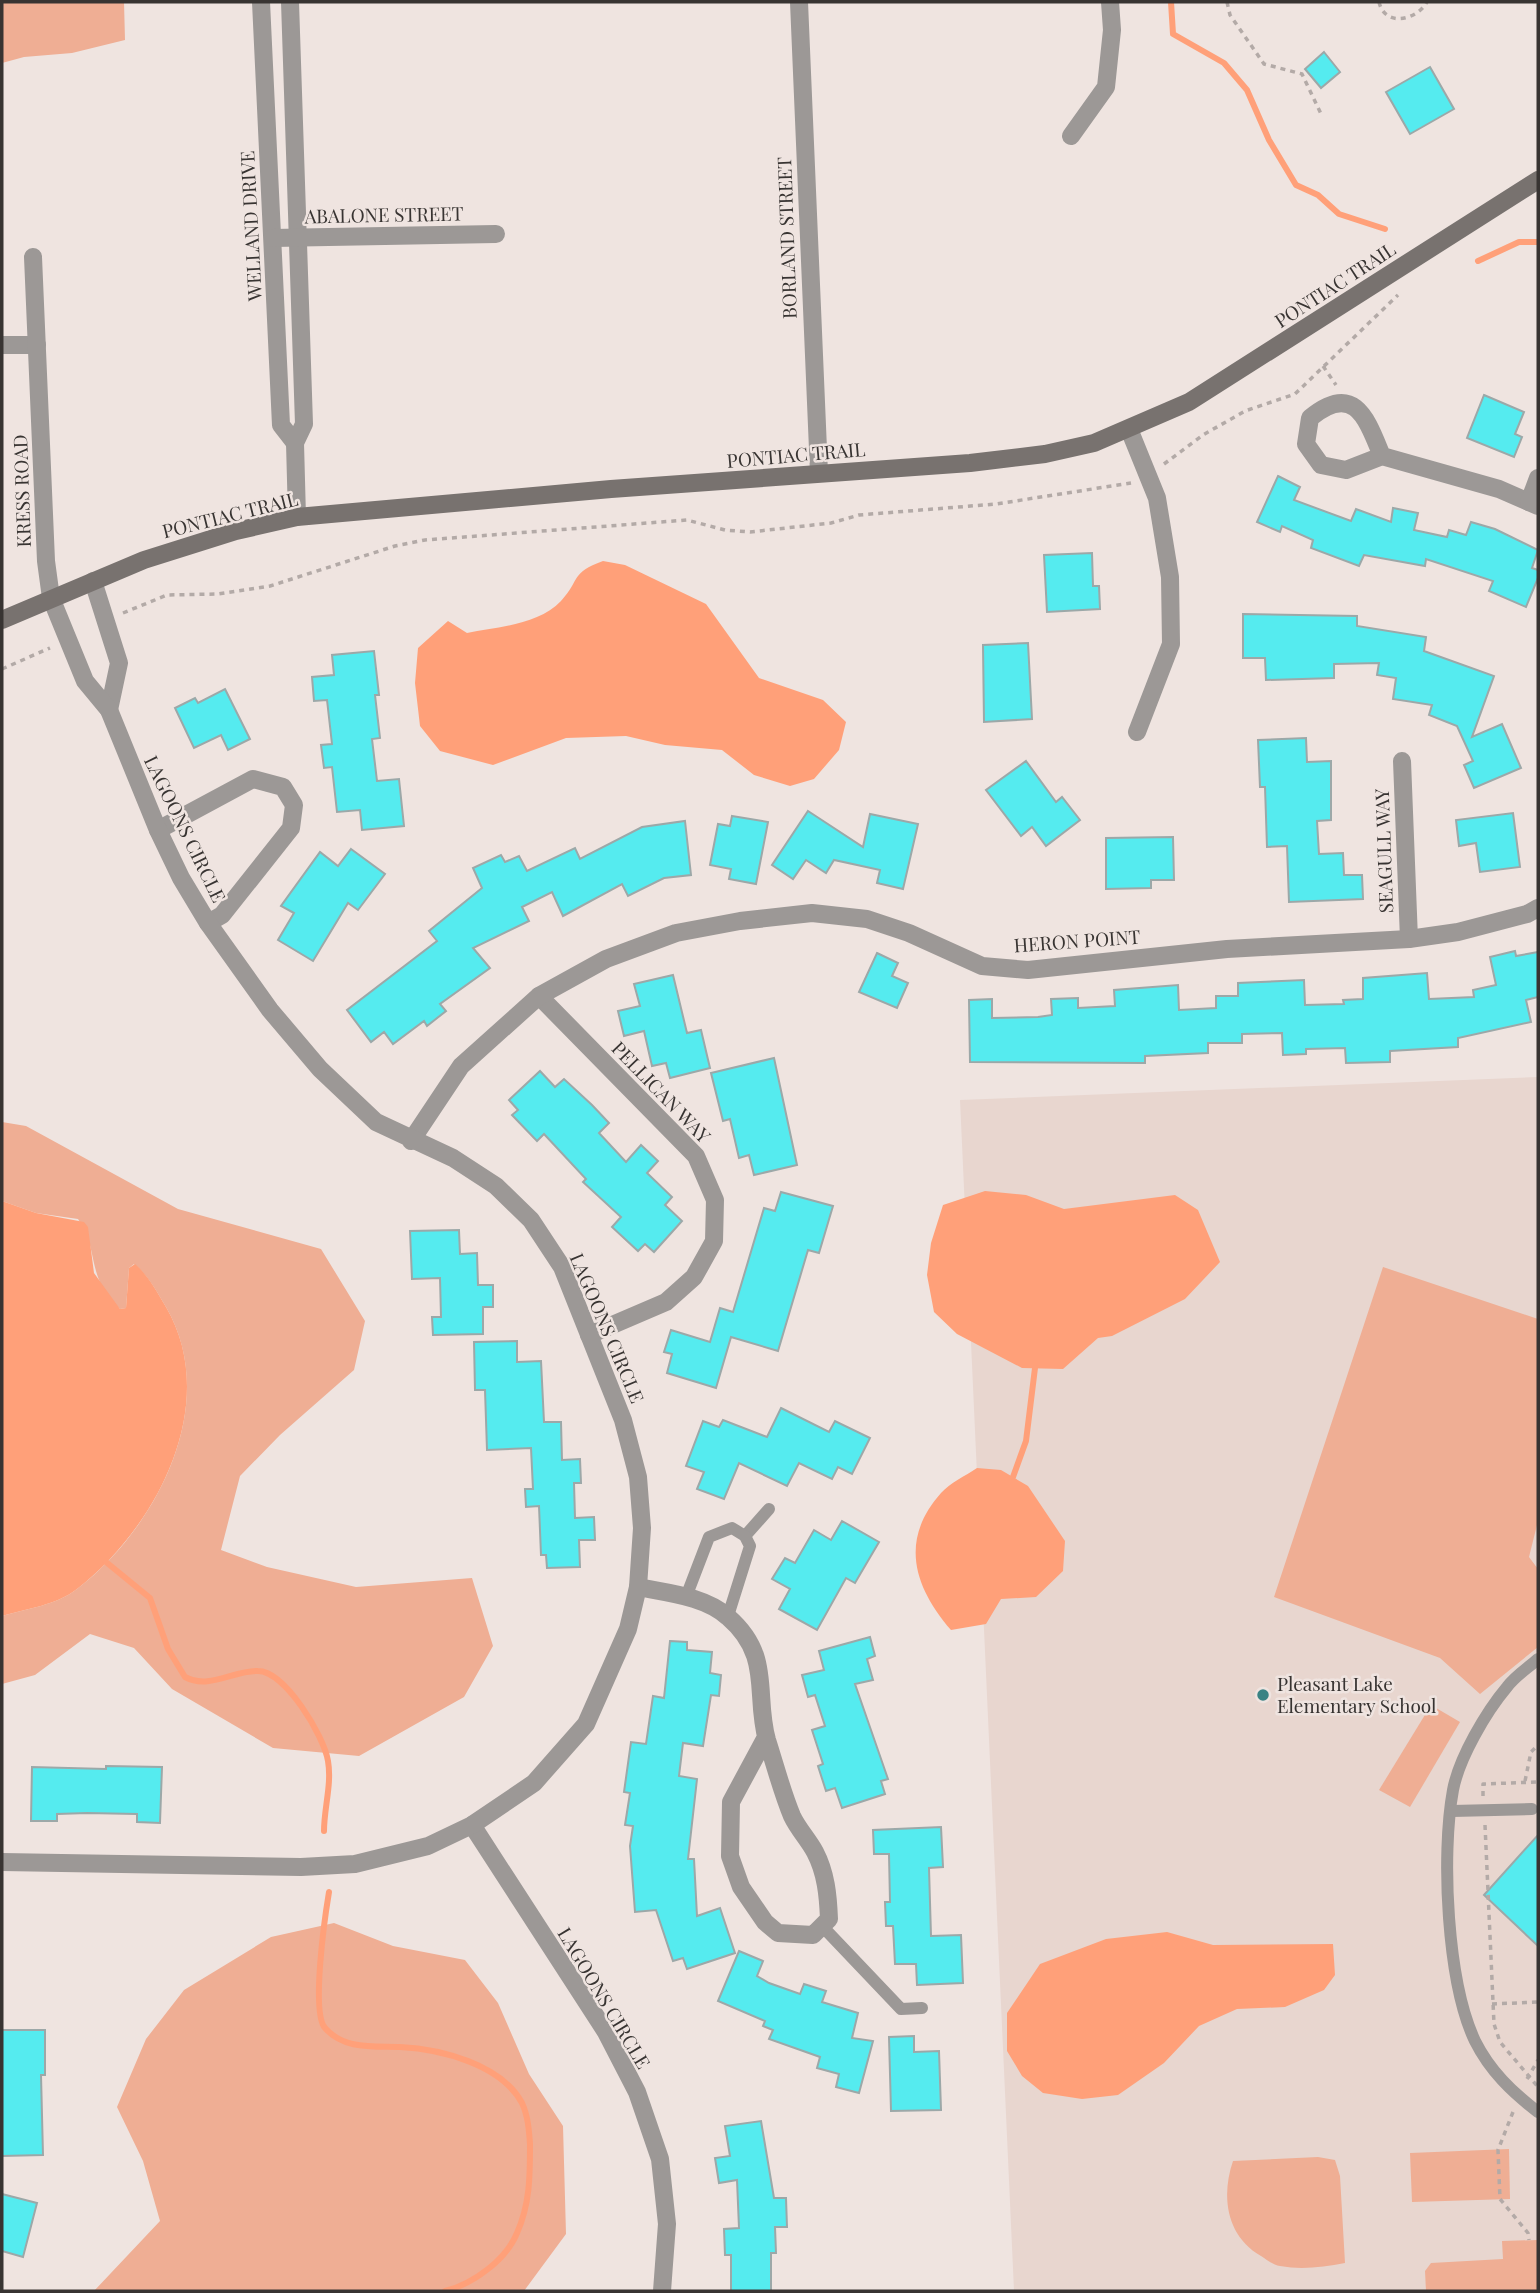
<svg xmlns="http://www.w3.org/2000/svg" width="1540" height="2293" font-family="'Playfair Display',serif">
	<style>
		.built { fill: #e8d6cf }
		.green { fill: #efae94 }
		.water { fill: #ffa079 }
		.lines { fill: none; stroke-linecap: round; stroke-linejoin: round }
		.stream { stroke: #ffa079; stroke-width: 6 }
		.building { fill: #55ebef; stroke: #9ca8a8; stroke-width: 2 }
		.path { stroke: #b3aaa7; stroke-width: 3.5; stroke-dasharray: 5 5; stroke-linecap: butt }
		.lane { stroke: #9c9896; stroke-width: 12 }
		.street { stroke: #9c9896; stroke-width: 18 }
		.secondary { stroke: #78726f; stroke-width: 18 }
		.poi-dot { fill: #3a8384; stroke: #efe4e0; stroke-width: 2.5 }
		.labels { text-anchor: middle; stroke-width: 5; stroke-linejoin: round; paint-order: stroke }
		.street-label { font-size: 19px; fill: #383432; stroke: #efe4e0 }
		.poi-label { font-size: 19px; fill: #383432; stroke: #efe4e0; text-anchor: start }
	</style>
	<rect width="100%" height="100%" fill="#efe4e0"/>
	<polygon class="built" points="1538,1077 1538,2291 1014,2291 960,1100"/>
	<g class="green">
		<polygon points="2,2 124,2 125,40 72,53 24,57 2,63"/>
		<path d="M2 1122 26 1126 178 1209 321 1249 365 1321 354 1370 280 1435 240 1476 221 1550 267 1567 356 1587 472 1578 493 1646 464 1697 359 1756 273 1748 172 1689 134 1648 90 1634 35 1675 2 1684V1616C26 1609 57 1605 77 1589 157 1528 222 1403 166 1307 157 1292 148 1275 134 1264L129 1268 126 1308 120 1309C85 1278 100 1249 78 1219L36 1213 2 1201Z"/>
		<polygon points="1383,1267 1538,1319 1538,1521 1529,1557 1538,1569 1538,1647 1480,1694 1440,1658 1274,1597"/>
		<polygon points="1431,1705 1460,1722 1410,1807 1379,1790"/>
		<polygon points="334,1923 393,1946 465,1960 498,2003 529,2074 563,2126 566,2234 524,2291 94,2291 160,2221 143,2161 117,2107 146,2039 184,1990 271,1937"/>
		<polygon points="1509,2149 1510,2199 1412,2202 1410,2153"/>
		<path d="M1318 2157 1335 2160 1340 2176 1345 2263C1323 2267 1302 2270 1280 2266 1273 2265 1267 2260 1261 2256 1226 2236 1221 2196 1233 2161Z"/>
		<polygon points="1538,2240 1538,2291 1426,2291 1425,2271 1431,2263 1503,2259 1502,2241"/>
	</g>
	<g class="water">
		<path d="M603 561 625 565 706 604 759 678 823 700 846 722 839 750 814 779 790 786 754 775 722 750 665 745 626 736 566 738 493 765 440 751 420 726 415 683 418 648 448 621 467 633C497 627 538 625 561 601 581 579 570 573 603 561Z"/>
		<polygon points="985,1191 1026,1195 1064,1209 1175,1195 1198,1210 1220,1262 1185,1299 1112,1336 1098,1338 1063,1369 1022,1368 957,1334 934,1312 927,1275 931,1243 943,1205"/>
		<path d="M2 1201 36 1213 84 1222 88 1227 94 1273 120 1309 126 1308 129 1268 135 1264C148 1275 157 1292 166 1307 222 1403 157 1527 77 1589 57 1605 26 1609 2 1616Z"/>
		<path d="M977 1468 1001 1470 1028 1486 1065 1541 1063 1571 1036 1597 1001 1599 986 1624 951 1630C914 1587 899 1540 941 1493 950 1483 965 1476 977 1468Z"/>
		<polygon points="1167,1932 1213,1945 1333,1944 1335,1975 1324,1990 1285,2007 1237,2009 1199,2026 1164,2063 1118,2095 1082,2099 1043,2093 1022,2076 1007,2051 1007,2013 1040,1964 1106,1939"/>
	</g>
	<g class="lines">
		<g class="stream">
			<polyline points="1171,2 1173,34 1224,63 1247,90 1269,140 1296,185 1318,195 1339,214 1385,229"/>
			<polyline points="1478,261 1519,242 1538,242"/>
			<polyline points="1013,1477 1026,1441 1035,1368"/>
			<path d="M106 1562 150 1598 168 1649 185 1677C209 1690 234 1670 258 1671 285 1671 324 1736 328 1761 332 1784 324 1808 324 1831"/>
			<path d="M329 1892C325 1916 311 2012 325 2028 344 2050 374 2046 400 2047 440 2049 501 2064 522 2103 528 2116 529 2130 530 2144 530 2176 530 2204 517 2233 506 2260 473 2284 445 2291"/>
		</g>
	</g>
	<g class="building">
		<polygon points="1324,52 1340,72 1321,88 1305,69"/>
		<polygon points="1430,67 1454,109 1410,134 1386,92"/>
		<polygon points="1484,395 1524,412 1515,434 1522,437 1514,457 1467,438"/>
		<polygon points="1278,476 1300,487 1294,500 1351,521 1356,509 1391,522 1393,508 1418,513 1414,530 1447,537 1449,530 1466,535 1471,522 1495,529 1538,550 1532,568 1538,570 1538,578 1526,607 1489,591 1493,581 1426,559 1425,566 1364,555 1359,566 1311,548 1313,540 1282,526 1280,532 1257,522"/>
		<polygon points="1092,553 1093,586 1099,586 1100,609 1047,612 1044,555"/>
		<polygon points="1243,614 1357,616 1357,626 1426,637 1424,651 1494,676 1472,737 1502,724 1521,768 1474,788 1464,765 1473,761 1457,726 1429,715 1432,705 1393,699 1396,678 1377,675 1379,663 1334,664 1334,678 1266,680 1265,658 1243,658"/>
		<polygon points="1028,643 1032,719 984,722 983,645"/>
		<polygon points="374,651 379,695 375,695 380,738 372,739 377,781 399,779 404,826 362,830 360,810 337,812 332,767 324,768 321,745 332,744 327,700 314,701 312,677 334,675 332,655"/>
		<polygon points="225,689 250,739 228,750 221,735 194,748 175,708 195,698 198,703"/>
		<polygon points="1306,738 1307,762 1331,761 1331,820 1317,821 1319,854 1343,853 1344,875 1362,875 1363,899 1289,902 1287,846 1267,847 1265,787 1260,787 1258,740"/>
		<polygon points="1026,761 1056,802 1062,797 1080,820 1046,846 1032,827 1021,836 986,790"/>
		<polygon points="808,811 863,847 870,814 918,824 903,889 877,883 880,870 834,860 826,873 806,860 793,879 772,865"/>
		<polygon points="1513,813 1520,867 1480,872 1476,843 1459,846 1456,820"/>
		<polygon points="732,816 768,822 756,884 729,879 731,869 710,865 718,824 730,826"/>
		<polygon points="685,821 691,875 664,878 628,896 622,884 563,916 552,892 522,907 529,921 473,948 490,968 440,1004 446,1011 427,1026 424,1021 393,1044 384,1032 371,1042 347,1010 437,941 429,931 482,888 473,868 501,855 505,862 519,856 527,871 575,848 580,859 642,827"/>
		<polygon points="1173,837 1174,880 1151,880 1151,888 1106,889 1106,838"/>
		<polygon points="351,849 385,874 358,910 348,903 313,961 278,940 294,913 281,906 320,852 338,866"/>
		<polygon points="1515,951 1516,956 1538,952 1538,997 1526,1000 1531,1022 1458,1038 1458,1047 1390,1051 1390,1062 1346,1063 1345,1048 1306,1049 1306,1054 1283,1055 1282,1033 1242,1034 1242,1043 1208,1043 1208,1053 1145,1056 1145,1063 970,1062 969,1000 992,999 992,1018 1038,1017 1052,1015 1051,999 1078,998 1078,1008 1115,1006 1114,990 1178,985 1179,1010 1216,1008 1216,996 1238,996 1238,983 1304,980 1305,1005 1344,1004 1343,1000 1363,999 1363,978 1427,973 1429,999 1474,997 1473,990 1496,985 1490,957"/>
		<polygon points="877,953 898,963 892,976 908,983 897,1008 859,992"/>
		<polygon points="673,975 687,1033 701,1030 710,1068 670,1078 666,1063 652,1066 644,1031 624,1036 618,1011 640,1006 634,984"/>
		<polygon points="774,1058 797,1165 754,1175 749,1155 739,1158 730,1119 723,1121 711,1073"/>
		<polygon points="540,1071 555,1087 564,1079 592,1105 609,1123 599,1133 626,1162 641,1145 658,1161 647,1173 672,1197 665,1205 682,1221 654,1252 645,1244 638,1251 612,1227 621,1217 583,1182 586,1179 544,1134 537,1141 512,1115 518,1110 509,1100"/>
		<polygon points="781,1192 833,1206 819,1253 808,1250 778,1351 731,1337 716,1388 667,1373 672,1354 664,1352 671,1330 710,1342 720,1308 733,1312 764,1208 775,1211"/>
		<polygon points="459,1230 460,1254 477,1253 478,1285 493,1285 493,1307 483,1307 483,1334 433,1335 432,1317 441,1317 440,1278 412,1279 410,1231"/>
		<polygon points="517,1341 517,1362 541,1361 544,1422 561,1422 562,1460 580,1459 581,1483 574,1483 575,1518 594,1517 595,1540 579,1540 580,1567 547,1568 546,1555 541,1555 539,1506 526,1507 525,1489 533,1489 531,1448 487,1450 485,1390 475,1390 474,1342"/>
		<polygon points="781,1408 829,1432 835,1421 870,1438 852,1474 838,1467 832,1479 799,1463 787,1486 739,1463 724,1499 697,1489 704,1472 686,1466 703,1421 719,1427 723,1420 767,1437"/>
		<polygon points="842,1521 879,1542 855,1583 846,1578 817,1630 779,1609 790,1589 772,1579 785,1558 795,1563 814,1530 831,1540"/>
		<polygon points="870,1637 875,1656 867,1659 873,1680 855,1684 888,1779 881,1781 885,1794 842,1808 835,1788 826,1791 818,1766 823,1764 812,1730 825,1726 815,1695 808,1697 802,1675 824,1670 819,1651"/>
		<polygon points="670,1641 687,1642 687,1650 712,1652 710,1673 721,1675 719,1696 711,1695 703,1746 683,1743 679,1776 697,1779 688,1859 694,1859 697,1916 720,1908 735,1953 687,1969 683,1958 673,1961 656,1910 635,1912 630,1846 633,1826 625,1825 630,1793 624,1792 631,1742 646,1744 653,1696 664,1698"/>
		<polygon points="106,1766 162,1767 160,1823 137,1822 137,1814 87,1813 57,1814 57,1821 31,1821 32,1767 106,1769"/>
		<polygon points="941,1827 943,1867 929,1868 931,1936 961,1935 963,1983 917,1985 916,1964 895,1964 893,1926 886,1926 885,1902 890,1902 889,1854 874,1854 873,1830"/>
		<polygon points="1538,1835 1538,1946 1484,1895"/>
		<polygon points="739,1951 763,1961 757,1976 769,1983 800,1994 804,1984 826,1991 822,2002 858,2013 852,2038 873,2041 859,2093 836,2087 839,2074 817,2068 820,2057 769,2039 773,2030 763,2026 765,2021 718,2001"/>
		<polygon points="2,2030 45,2030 45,2075 41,2075 43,2155 2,2156"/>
		<polygon points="914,2036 914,2052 939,2051 941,2110 891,2111 889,2037"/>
		<polygon points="761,2121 774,2198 786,2198 787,2227 775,2227 776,2253 771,2253 771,2291 731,2291 731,2255 725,2255 724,2229 739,2228 737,2180 719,2183 715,2158 730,2156 725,2126"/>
		<polygon points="2,2194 37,2203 23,2257 2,2251"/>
	</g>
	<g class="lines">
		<g class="path">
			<polyline points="1227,2 1230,15 1264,64 1302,74 1322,116"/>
			<path d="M1379 2C1385 28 1417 20 1427 2"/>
			<polyline points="1323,366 1336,385"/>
			<polyline points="1164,464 1203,435 1245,411 1295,394 1398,295"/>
			<polyline points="123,613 167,595 218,594 270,586 395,546 425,540 687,520 725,530 750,532 831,523 859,515 996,504 1131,483"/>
			<polyline points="2,669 50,648"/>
			<polyline points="1525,1781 1531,1752 1538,1745"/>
			<polyline points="1483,1796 1483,1784 1538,1782"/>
			<polyline points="1485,1825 1494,2024 1500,2042 1538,2087"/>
			<polyline points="1492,2004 1538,2002"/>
			<polyline points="1527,2079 1538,2060"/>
			<polyline points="1513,2112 1498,2150 1500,2199 1528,2233 1529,2240"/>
		</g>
		<g class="lane">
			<polyline points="745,1536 769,1509"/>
			<polyline points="686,1597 709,1537 732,1528 745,1536 750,1546 728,1616"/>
			<path d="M1538 1659C1528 1668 1515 1676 1507 1687 1486 1712 1459 1758 1453 1790 1441 1855 1447 1982 1475 2041 1490 2071 1512 2092 1538 2112"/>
			<polyline points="1452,1811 1532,1809"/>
			<polyline points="823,1927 901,2009 922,2008"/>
		</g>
		<g class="street">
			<polyline points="261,2 281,425 295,443"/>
			<polyline points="290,2 304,424 295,443 297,517"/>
			<polyline points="799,2 819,473"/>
			<polyline points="1071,136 1106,87 1112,30 1110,2"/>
			<polyline points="273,238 496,234"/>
			<polyline points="2,345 37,345"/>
			<polyline points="1129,429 1157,498 1170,577 1171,644 1137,732"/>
			<path d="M1382 456C1367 420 1355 381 1310 418L1306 444 1321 465 1346 470 1382 456 1499 489 1538 506"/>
			<polyline points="1529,502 1538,478"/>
			<polyline points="93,581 119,663 109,710"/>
			<polyline points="1402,761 1409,939"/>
			<polyline points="158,830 253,779 283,787 294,805 291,828 222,915 208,923"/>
			<polyline points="539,996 696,1156 715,1200 714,1241 694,1277 666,1302 589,1335"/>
			<polyline points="411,1141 461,1066 539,996 606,959 676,933 740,921 812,913 867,919 909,933 982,966 1028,970 1227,949 1409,939 1458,932 1527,914 1538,908"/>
			<path d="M638 1587C667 1593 705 1596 728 1617 773 1656 754 1694 767 1740 775 1765 782 1792 792 1816 798 1829 808 1839 815 1852 826 1873 828 1895 829 1919L813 1935 778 1933 765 1922 741 1887 730 1856 731 1802 766 1737"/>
			<polyline points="472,1825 606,2032 637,2092 660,2159 667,2224 662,2291"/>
			<polyline points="2,1862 301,1867 355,1864 428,1846 472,1825 534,1783 586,1724 628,1629 638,1587 642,1528 638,1477 623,1420 562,1267 531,1220 496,1186 453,1158 376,1122 320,1069 270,1010 208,923 181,878 158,830 109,710 85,681 51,598 46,561 33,257"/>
		</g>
		<polyline class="secondary" points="2,620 144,560 236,531 297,517 611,489 970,463 1045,454 1094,443 1189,402 1538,180"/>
	</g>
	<circle class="poi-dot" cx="1263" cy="1695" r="7"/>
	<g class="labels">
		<g class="street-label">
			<text transform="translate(384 215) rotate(-1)" y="7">ABALONE STREET</text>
			<text transform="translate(251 226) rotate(-93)" y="7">WELLAND DRIVE</text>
			<text transform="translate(787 238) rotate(-92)" y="7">BORLAND STREET</text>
			<text transform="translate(1335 285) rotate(-33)" y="7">PONTIAC TRAIL</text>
			<text transform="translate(796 455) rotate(-5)" y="7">PONTIAC TRAIL</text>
			<text transform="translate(22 491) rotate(-92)" y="7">KRESS ROAD</text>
			<text transform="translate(230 515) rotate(-14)" y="7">PONTIAC TRAIL</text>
			<text transform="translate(185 829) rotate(64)" y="7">LAGOONS CIRCLE</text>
			<text transform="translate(1384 851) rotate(-92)" y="7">SEAGULL WAY</text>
			<text transform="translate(1077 941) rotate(-4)" y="7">HERON POINT</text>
			<text transform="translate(661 1092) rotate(46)" y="7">PELLICAN WAY</text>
			<text transform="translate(607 1328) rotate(67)" y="7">LAGOONS CIRCLE</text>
			<text transform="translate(604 1998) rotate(59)" y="7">LAGOONS CIRCLE</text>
		</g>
		<g class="poi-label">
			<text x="1277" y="1691">Pleasant Lake<tspan x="1277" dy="22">Elementary School</tspan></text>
		</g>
	</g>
	<rect width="1540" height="2293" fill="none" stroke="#383432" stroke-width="7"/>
</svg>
